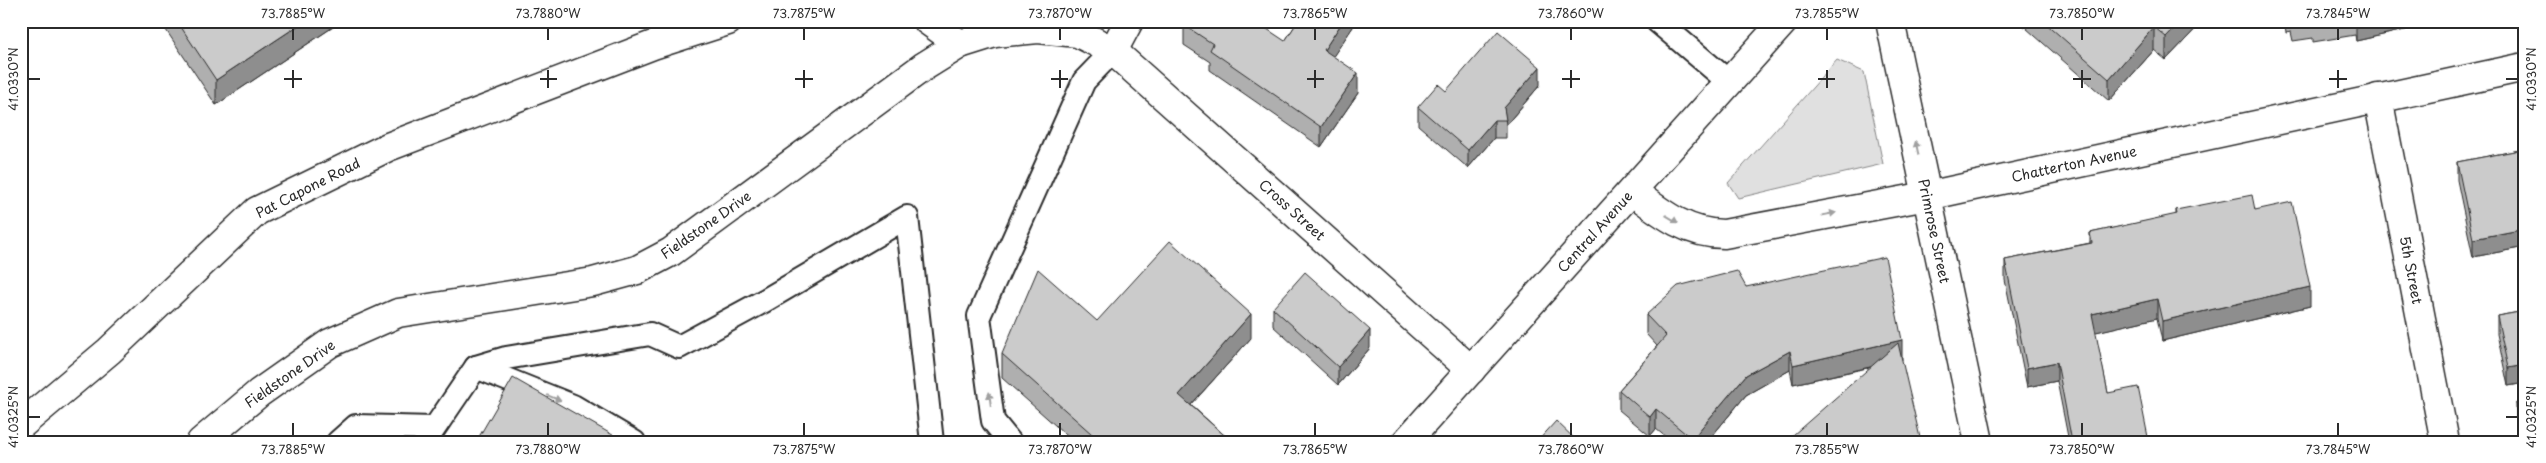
<svg xmlns="http://www.w3.org/2000/svg" width="2546" height="463" font-family="'Playpen Sans',sans-serif">
	<style>
		.green { fill: #e0e0e0; stroke: #868686 }
		.lines { fill: none; stroke-linecap: round; stroke-linejoin: round }
		.lane-casing { stroke: #2b2b2b; stroke-width: 26 }
		.street-casing { stroke: #2b2b2b; stroke-width: 31 }
		.primary-casing { stroke: #2b2b2b; stroke-width: 31 }
		.lane { stroke: #fff; stroke-width: 22 }
		.street { stroke: #fff; stroke-width: 28 }
		.primary { stroke: #fff; stroke-width: 28 }
		.wall { fill: #afafaf; stroke: #2b2b2b }
		.shaded-wall { fill: #8e8e8e; stroke: #2b2b2b }
		.building { fill: #cbcbcb; stroke: #2b2b2b }
		.oneway { fill: #a0a0a0 }
		.ticks { fill: none; stroke: #2b2b2b; stroke-width: 2 }
		.labels { text-anchor: middle; stroke-width: 4.5; stroke-linejoin: round; paint-order: stroke }
		.street-label { font-size: 14px; fill: #2b2b2b; stroke: #fff }
		.neatline { fill: none; stroke: #2b2b2b; stroke-width: 2 }
		.ticks-label { font-size: 12px; text-anchor: middle; fill: #2b2b2b }
	</style>
	<rect width="100%" height="100%" fill="#fff"/>
	<filter id="ink" filterUnits="userSpaceOnUse"><feTurbulence type="fractalNoise" baseFrequency=".02" numOctaves="2"/><feDisplacementMap in="SourceGraphic" scale="10" xChannelSelector="R" yChannelSelector="G"/><feConvolveMatrix kernelMatrix="1 2 1 2 8 2 1 2 1" color-interpolation-filters="sRGB"/></filter>
	<g filter="url(#ink)">
		<polygon class="green" points="1837,60 1864,72 1883,164 1738,198 1728,183"/>
		<g class="lines">
			<defs>
				<g id="lane">
					<polyline points="1657,21 1729,82"/>
					<polyline points="476,367 573,406 634,442"/>
					<polyline points="338,442 356,426 434,428"/>
					<polyline points="425,442 476,367 506,358 650,334 679,347 764,301 907,217 932,442"/>
					<polyline points="1010,442 993,421 979,316 1084,81 1113,51"/>
				</g>
				<g id="street">
					<polyline points="928,21 960,44"/>
					<polyline points="1890,21 1979,442"/>
					<polyline points="1113,51 1129,21"/>
					<polyline points="2378,98 2445,442"/>
					<path d="M1632 191C1661 213 1687 234 1724 234L1927 196 2525 67"/>
					<polyline points="21,425 109,351 257,211 388,147 653,45 728,21"/>
					<polyline points="201,442 259,393 330,343 398,313 593,282 637,270 671,252 923,67 960,44 995,33 1038,29 1078,33 1113,51 1471,370"/>
				</g>
				<polyline id="primary" points="1406,442 1784,21"/>
			</defs>
			<use href="#lane" class="lane-casing"/>
			<use href="#street" class="street-casing"/>
			<use href="#primary" class="primary-casing"/>
			<use href="#lane" class="lane"/>
			<use href="#street" class="street"/>
			<use href="#primary" class="primary"/>
		</g>
		<g class="wall">
			<polygon points="160,21 342,21 216,105"/>
			<polygon points="1298,21 1357,21 1333,56 1358,93 1321,147 1210,70 1210,62 1184,45 1184,25 1285,41"/>
			<polygon points="1362,21 1370,21 1368,25"/>
			<polygon points="2018,21 2203,21 2166,60 2154,50 2109,101"/>
			<polygon points="2284,21 2444,21 2356,41 2355,35 2313,42 2313,38 2293,41 2291,32 2286,33"/>
			<polygon points="1540,85 1506,125 1506,138 1494,138 1468,168 1418,125 1418,107 1446,91"/>
			<polygon points="2525,149 2525,247 2473,257 2457,180 2457,162"/>
			<polygon points="2176,210 2255,210 2310,306 2162,341 2157,318 2095,332 2108,393 2149,442 2069,442 2057,381 2027,387 2005,280 2005,260 2090,243 2090,233 2176,215"/>
			<polygon points="1746,287 1872,367 1793,384 1790,370 1746,395 1707,442 1672,442 1656,429 1650,436 1619,410 1619,390 1657,346 1646,334 1646,315"/>
			<polygon points="1273,308 1370,348 1338,385 1273,326"/>
			<polygon points="2525,311 2525,383 2508,386 2497,334 2497,316"/>
			<polygon points="1097,321 1251,338 1191,405 1232,442 1074,442 1002,378 1002,354"/>
			<polygon points="2516,403 2525,442 2520,442 2516,422"/>
		</g>
		<g class="shaded-wall">
			<polygon points="305,21 342,21 216,105 216,80"/>
			<polygon points="1343,21 1357,21 1324,70 1324,50"/>
			<polygon points="2181,21 2203,21 2166,60 2166,37"/>
			<polygon points="2356,21 2444,21 2356,41"/>
			<polygon points="2154,27 2154,50 2109,101 2109,79"/>
			<polygon points="1540,67 1540,85 1506,125 1504,108"/>
			<polygon points="1358,73 1358,93 1321,147 1321,127"/>
			<polygon points="1494,120 1494,138 1468,168 1468,150"/>
			<polygon points="2525,229 2525,247 2473,257 2473,239"/>
			<polygon points="2310,287 2310,306 2162,341 2162,321"/>
			<polygon points="2157,299 2157,318 2092,333 2092,314"/>
			<polygon points="1251,314 1251,338 1179,418 1179,395"/>
			<polygon points="1370,330 1370,348 1338,385 1338,367"/>
			<polygon points="1902,340 1902,360 1793,384 1793,365"/>
			<polygon points="1790,351 1790,370 1746,395 1707,442 1692,442 1692,439 1746,375"/>
			<polygon points="2057,362 2057,381 2027,387 2027,368"/>
			<polygon points="2525,365 2525,383 2508,386 2508,368"/>
			<polygon points="1656,409 1656,429 1650,436 1650,417"/>
		</g>
		<g class="building">
			<polygon points="177,21 305,21 216,80"/>
			<polygon points="1187,21 1255,21 1285,41 1298,21 1343,21 1324,50 1358,73 1321,127 1210,50 1213,44 1184,25"/>
			<polygon points="2043,21 2181,21 2166,37 2154,27 2109,79"/>
			<polygon points="1498,31 1540,67 1504,108 1506,120 1494,120 1468,150 1418,107 1438,84 1446,91"/>
			<polygon points="2525,149 2525,229 2473,239 2457,162"/>
			<polygon points="2252,195 2255,210 2292,202 2310,287 2162,321 2157,299 2092,314 2108,393 2138,387 2149,442 2072,442 2057,362 2027,368 2005,260 2092,243 2090,233 2177,214 2176,210"/>
			<polygon points="1170,241 1251,314 1179,395 1232,442 1101,442 1002,354 1038,269 1097,321"/>
			<polygon points="1885,257 1902,340 1793,365 1790,351 1746,375 1692,439 1656,409 1650,417 1619,390 1666,336 1646,315 1678,286 1737,271 1746,287"/>
			<polygon points="1305,272 1370,330 1338,367 1273,308"/>
			<polygon points="2525,311 2525,365 2508,368 2497,316"/>
			<polygon points="1898,343 1921,442 1785,442"/>
			<polygon points="513,378 625,442 476,442"/>
			<polygon points="2516,403 2525,403 2525,442 2523,442"/>
			<polygon points="1556,421 1578,442 1537,442"/>
		</g>
		<defs><path id="oneway-solid" d="M-6-.8H1V-3.2L6.5 0L1 3.2V.8H-6Z" transform="scale(1.25)"/></defs>
		<g class="oneway">
			<use href="#oneway-solid" transform="translate(1917 148) rotate(-102)"/>
			<use href="#oneway-solid" transform="translate(1829 214) rotate(-11)"/>
			<use href="#oneway-solid" transform="translate(1672 219) rotate(31)"/>
			<use href="#oneway-solid" transform="translate(554 398) rotate(22)"/>
			<use href="#oneway-solid" transform="translate(990 399) rotate(-97)"/>
		</g>
	</g>
	<path class="ticks" d="M293 28V40M548 28V40M804 28V40M1060 28V40M1315 28V40M1571 28V40M1827 28V40M2082 28V40M2338 28V40M293 70V88M548 70V88M804 70V88M1060 70V88M1315 70V88M1571 70V88M1827 70V88M2082 70V88M2338 70V88M28 79H40M284 79H302M540 79H557M795 79H813M1051 79H1068M1307 79H1324M1562 79H1580M1818 79H1835M2073 79H2091M2329 79H2347M2506 79H2518M28 417H40M2506 417H2518M293 423V436M548 423V436M804 423V436M1060 423V436M1315 423V436M1571 423V436M1827 423V436M2082 423V436M2338 423V436"/>
	<g class="labels">
		<g class="street-label">
			<text transform="translate(2074 164) rotate(-12)" y="5">Chatterton Avenue</text>
			<text transform="translate(308 188) rotate(-27)" y="5">Pat Capone Road</text>
			<text transform="translate(1292 210) rotate(42)" y="5">Cross Street</text>
			<text transform="translate(706 225) rotate(-35)" y="5">Fieldstone Drive</text>
			<text transform="translate(1934 231) rotate(78)" y="5">Primrose Street</text>
			<text transform="translate(1595 232) rotate(-48)" y="5">Central Avenue</text>
			<text transform="translate(2411 270) rotate(79)" y="5">5th Street</text>
			<text transform="translate(290 374) rotate(-35)" y="5">Fieldstone Drive</text>
		</g>
	</g>
	<rect width="2546" height="463" fill="none" stroke="#fff" stroke-width="55"/>
	<rect x="28" y="28" width="2490" height="408" class="neatline"/>
	<g class="ticks-label">
		<text x="293" y="18">73.7885°W</text>
		<text x="548" y="18">73.7880°W</text>
		<text x="804" y="18">73.7875°W</text>
		<text x="1060" y="18">73.7870°W</text>
		<text x="1315" y="18">73.7865°W</text>
		<text x="1571" y="18">73.7860°W</text>
		<text x="1827" y="18">73.7855°W</text>
		<text x="2082" y="18">73.7850°W</text>
		<text x="2338" y="18">73.7845°W</text>
		<text transform="translate(14 79) rotate(-90)" y="4">41.0330°N</text>
		<text transform="translate(2532 79) rotate(-90)" y="4">41.0330°N</text>
		<text transform="translate(14 417) rotate(-90)" y="4">41.0325°N</text>
		<text transform="translate(2532 417) rotate(-90)" y="4">41.0325°N</text>
		<text x="293" y="454">73.7885°W</text>
		<text x="548" y="454">73.7880°W</text>
		<text x="804" y="454">73.7875°W</text>
		<text x="1060" y="454">73.7870°W</text>
		<text x="1315" y="454">73.7865°W</text>
		<text x="1571" y="454">73.7860°W</text>
		<text x="1827" y="454">73.7855°W</text>
		<text x="2082" y="454">73.7850°W</text>
		<text x="2338" y="454">73.7845°W</text>
	</g>
</svg>
